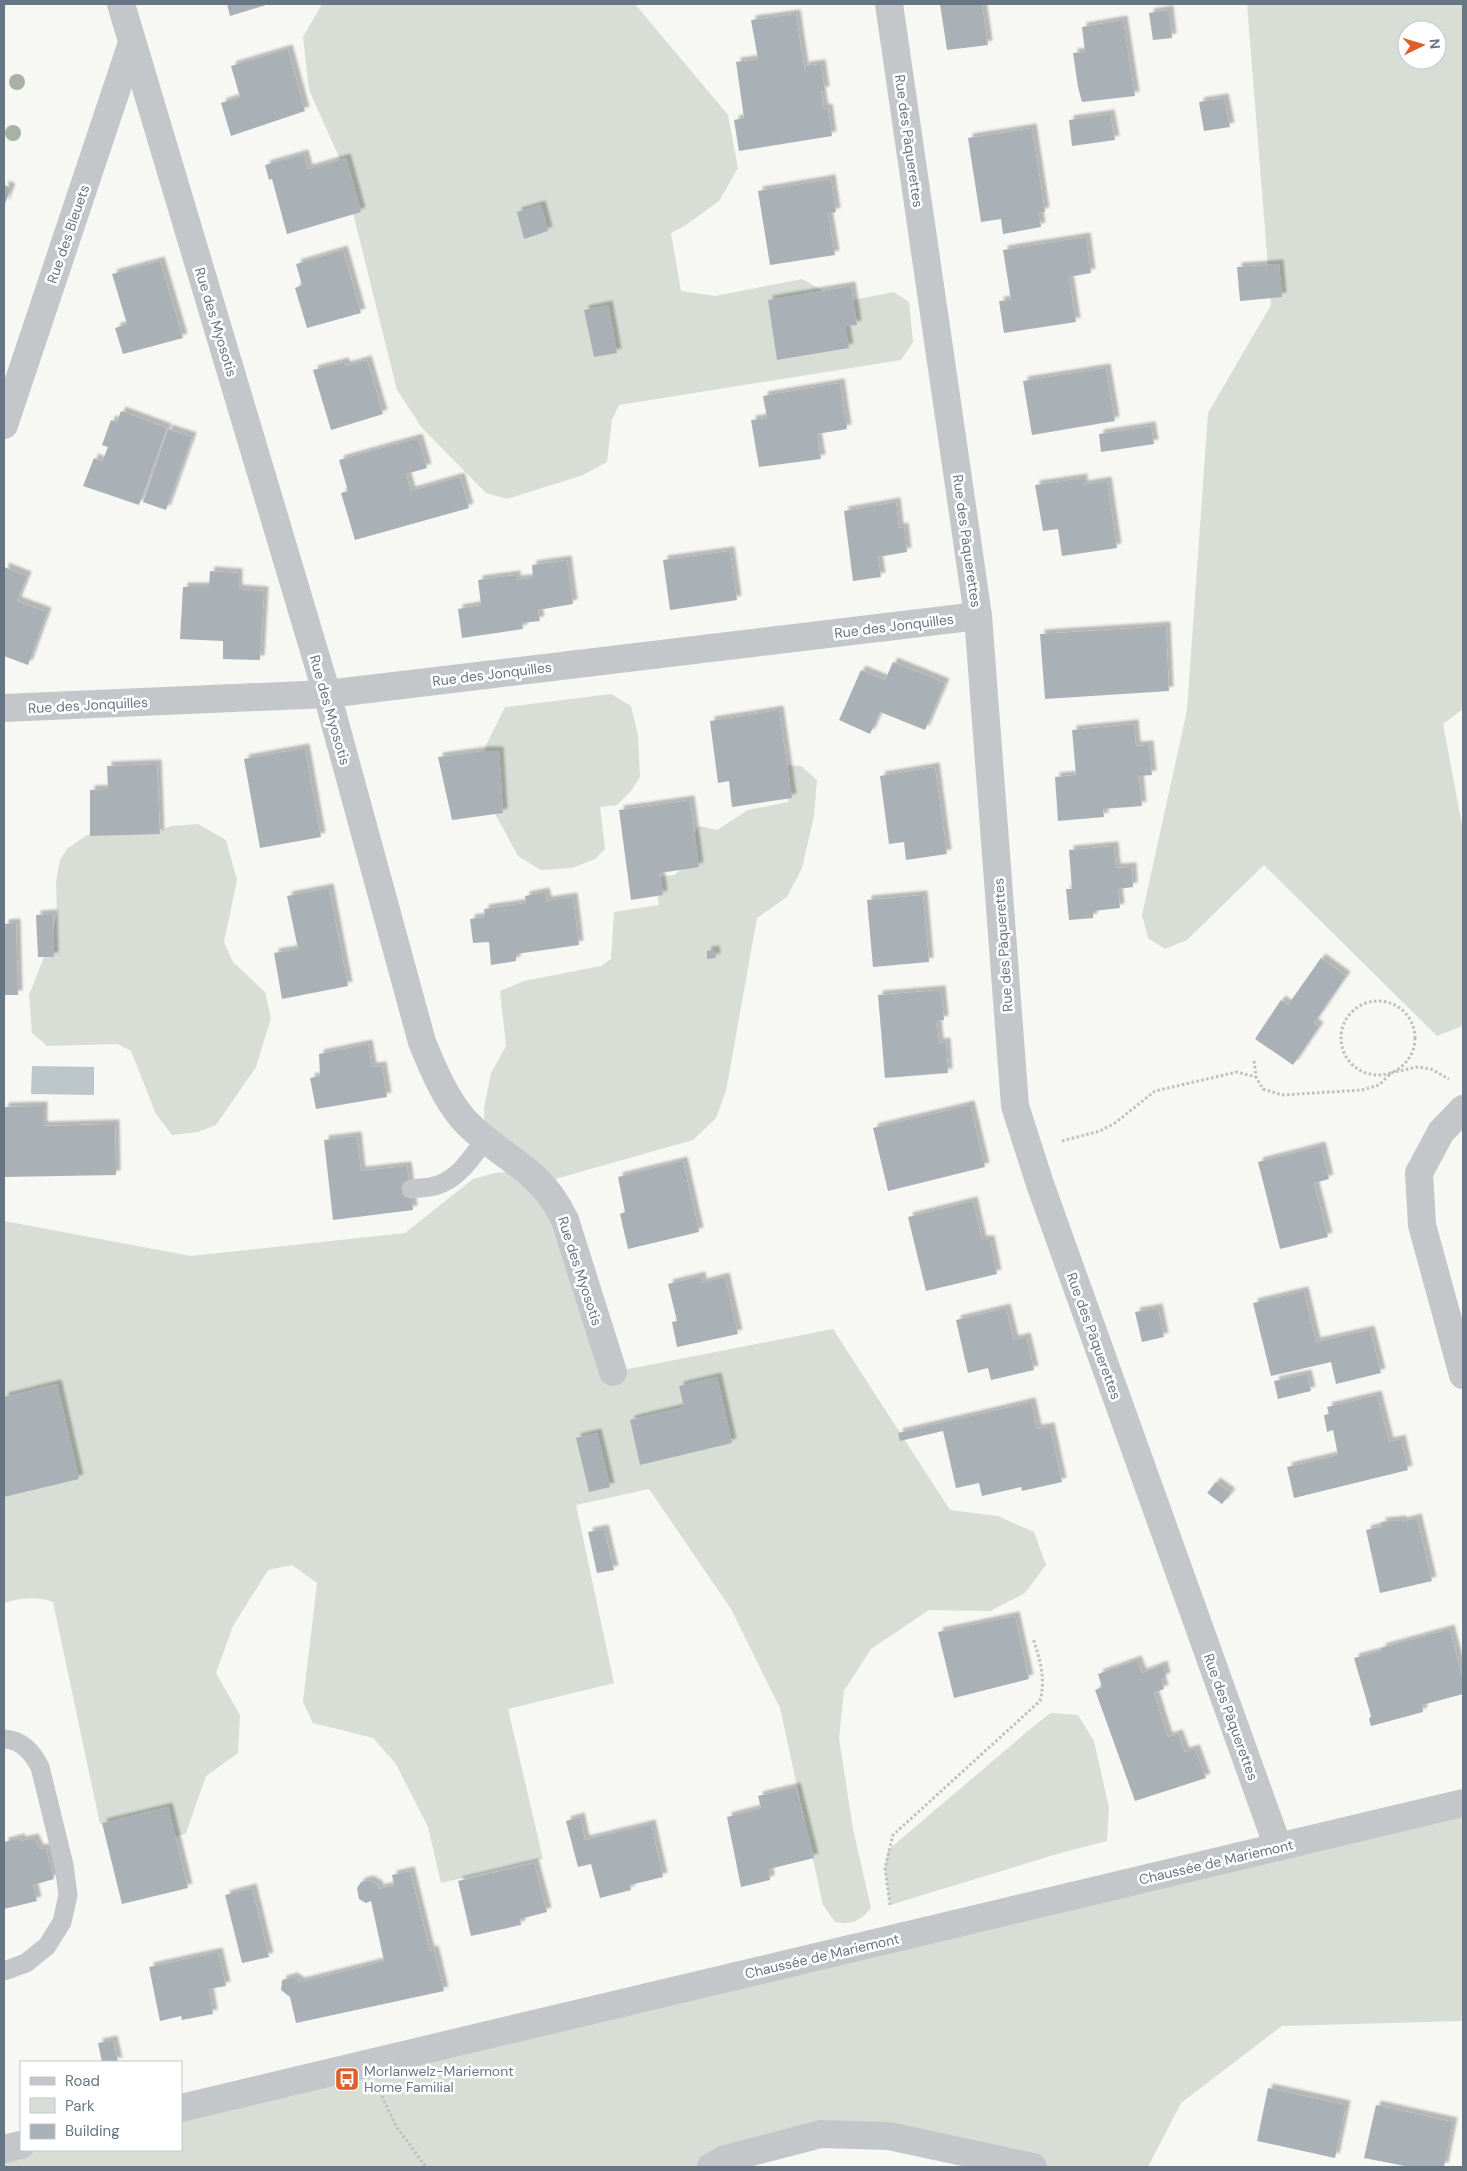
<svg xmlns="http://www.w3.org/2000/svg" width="1467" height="2171" font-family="'DM Sans',sans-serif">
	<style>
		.green { fill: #d8ded5; fill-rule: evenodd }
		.water { fill: #bcc6cb }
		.building { fill: #aab1b6; filter: url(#shadow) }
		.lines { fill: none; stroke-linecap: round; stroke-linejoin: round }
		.path { stroke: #bdbfc1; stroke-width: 3; stroke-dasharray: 2.5 2.5; stroke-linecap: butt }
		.service { stroke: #c3c7ca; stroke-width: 19 }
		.minor { stroke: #c3c7ca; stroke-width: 28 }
		.tertiary { stroke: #c3c7ca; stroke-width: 28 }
		.tree { fill: #a7b1a4 }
		.labels { text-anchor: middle; stroke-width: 5; stroke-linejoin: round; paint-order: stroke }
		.street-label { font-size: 14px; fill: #677684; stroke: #fff }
		.poi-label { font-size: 14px; fill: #677684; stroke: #fff; text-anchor: start }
	</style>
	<defs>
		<filter id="shadow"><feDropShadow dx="4.5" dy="-4.5" stdDeviation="1" flood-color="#0004"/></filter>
	</defs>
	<rect width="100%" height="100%" fill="#f7f7f4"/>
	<g class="green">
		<polygon points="322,4 635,4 728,115 738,168 719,201 686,225 671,233 681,291 715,296 802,279 843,302 894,292 909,302 913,342 901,360 619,405 612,420 607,462 583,475 507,499 486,493 422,428 397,390 339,157 309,90 303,37"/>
		<path d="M1247 4H1463V709L1443 724 1463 830V1026L1437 1036 1264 865 1187 940 1165 949 1148 938 1142 915 1187 710 1208 413 1271 305ZM1407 30H1437V60H1407Z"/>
		<polygon points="611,694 631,706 638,735 640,777 631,791 617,805 600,807 605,849 595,859 572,868 541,870 518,856 494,812 485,747 505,707"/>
		<path d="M783 765 801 766 817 780 814 816 802 868 787 897 757 918 726 1091 716 1118 693 1140 541 1183 613 1372 833 1329 950 1510 998 1516 1034 1532 1046 1565 1025 1593 990 1611 929 1610 871 1649 844 1691 839 1738 853 1829 871 1908C861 1921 851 1925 835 1922L823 1905 780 1708 731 1609 649 1489 576 1505 614 1683 508 1709 543 1859 441 1883 428 1827 396 1764 373 1738 313 1723 303 1702 317 1583 292 1565 268 1570 233 1626 216 1673 240 1715 238 1753 206 1776 186 1833 171 1839 163 1808 100 1824 53 1602C37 1596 20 1598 4 1603V1221L191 1256 405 1233 473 1179 495 1173 512 1172 485 1140 484 1108 491 1073 506 1046 500 991 524 981 601 966 611 959 614 912 659 905 655 877 674 875 694 859 691 837 699 826 717 830 748 810 788 802Z"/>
		<polygon points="198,824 226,840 237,880 224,942 233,962 265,992 271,1018 256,1067 216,1125 198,1132 172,1135 156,1114 131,1051 118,1044 47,1046 32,1033 29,995 50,942 57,913 56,882 60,860 67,849 87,835 154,833 171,826"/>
		<polygon points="1051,1713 1078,1715 1094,1741 1109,1808 1107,1841 1064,1852 890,1905 885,1868 888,1850 1035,1725"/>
		<polygon points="1463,1803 1463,2021 1282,2026 1181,2103 1148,2167 1024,2167 866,2135 711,2167 4,2167 4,2149 181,2150 181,2108"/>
	</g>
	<polygon class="water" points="32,1066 94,1067 94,1095 31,1094"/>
	<g class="building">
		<polygon points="227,4 269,4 230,16"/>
		<polygon points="940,4 982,4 988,45 947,50"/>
		<polygon points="1169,10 1172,38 1153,40 1149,13"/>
		<polygon points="796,14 805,73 805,66 821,64 825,91 821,91 824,109 828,108 832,136 739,151 734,120 744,118 736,62 758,59 751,20"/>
		<polygon points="1123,20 1135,96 1082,102 1078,87 1073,53 1085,52 1082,27"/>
		<polygon points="288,49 305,111 231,136 221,103 240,97 231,66"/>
		<polygon points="1224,98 1230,127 1204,131 1199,102"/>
		<polygon points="1110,114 1115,140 1072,146 1069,120"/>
		<polygon points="1032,128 1045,212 1039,213 1041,227 1003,234 1001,219 981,222 968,138"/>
		<polygon points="304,154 308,169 346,158 361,212 287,234 272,179 269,180 265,165"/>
		<polygon points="831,179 836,212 828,214 835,255 770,265 758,191"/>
		<polygon points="4,185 11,188 4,206"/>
		<polygon points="541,205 548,231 524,239 517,212"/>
		<polygon points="1086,237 1091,273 1069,277 1076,322 1004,333 999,301 1011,300 1003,250"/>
		<polygon points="343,250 361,313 307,328 295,288 302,285 296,264"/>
		<polygon points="160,261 183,338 123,354 115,328 127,324 112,274"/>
		<polygon points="1279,264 1282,297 1240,301 1237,267"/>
		<polygon points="851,286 857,325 845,326 849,348 777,360 768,300"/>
		<polygon points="608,305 617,353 594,357 584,310"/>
		<polygon points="367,360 383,414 331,430 313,370 344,362 346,366"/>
		<polygon points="1106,368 1115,421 1032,435 1023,381"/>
		<polygon points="840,383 847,429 817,434 821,459 759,467 751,420 767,418 763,396"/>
		<polygon points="121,411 167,428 139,505 83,486 94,458 102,462 108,447 102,445 111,420 117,422"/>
		<polygon points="1151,426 1154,444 1101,452 1099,434"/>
		<polygon points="168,429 192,437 166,510 143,502"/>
		<polygon points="418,438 427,468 406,474 411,491 460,477 469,508 355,540 341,493 348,491 339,460"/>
		<polygon points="1083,478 1083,485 1107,481 1117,548 1062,556 1058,529 1043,531 1035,485"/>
		<polygon points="896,502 899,528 904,527 907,552 878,557 881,577 853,581 844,511"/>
		<polygon points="730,551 737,600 670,610 663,560"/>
		<polygon points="567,560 573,604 538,610 540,621 522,623 523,629 462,638 458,609 481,605 478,580 516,575 516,580 533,578 532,565"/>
		<polygon points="4,567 27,576 17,601 47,612 28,665 4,656"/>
		<polygon points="210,571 238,573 238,589 264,591 260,660 223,659 223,641 180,639 183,587 209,587"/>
		<polygon points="1166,626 1169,691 1045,699 1040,634"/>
		<polygon points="893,662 945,683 925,730 880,712 870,734 839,720 861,670 885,680"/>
		<polygon points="779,710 792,798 732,807 729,781 718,783 710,721"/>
		<polygon points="1134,724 1136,746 1149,745 1152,775 1139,776 1142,806 1103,809 1104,817 1058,821 1055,777 1076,775 1072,730"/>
		<polygon points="305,748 321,837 260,848 244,759"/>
		<polygon points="484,751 499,751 503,813 452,820 438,757"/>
		<polygon points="157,764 160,834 90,836 90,790 108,789 107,766"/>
		<polygon points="935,767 947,854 906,860 904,842 889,844 880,776"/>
		<polygon points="690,800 699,867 660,873 663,895 631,900 619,810"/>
		<polygon points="1114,846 1116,868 1132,867 1133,887 1118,889 1120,908 1093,911 1093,918 1069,920 1066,889 1072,889 1069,850"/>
		<polygon points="329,888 348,986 282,999 274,953 298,949 287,896"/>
		<polygon points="545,892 547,901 573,897 579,945 516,954 516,961 491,965 489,942 473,943 470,919 485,917 484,909 526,903 525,896"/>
		<polygon points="923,895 929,962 873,967 867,900"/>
		<polygon points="53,914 54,957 38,957 36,915"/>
		<polygon points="16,923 18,995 4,995 4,924"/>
		<polygon points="715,950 716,958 707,959 707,951"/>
		<polygon points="1321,958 1346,976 1314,1023 1319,1027 1293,1065 1255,1039 1281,1000 1288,1005"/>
		<polygon points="941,990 944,1020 937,1021 939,1043 946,1042 948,1073 885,1078 878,995"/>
		<polygon points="368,1044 372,1067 382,1066 387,1097 316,1109 310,1078 320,1076 319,1054"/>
		<polygon points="970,1105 985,1167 888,1191 873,1128"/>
		<polygon points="43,1106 43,1126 115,1124 116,1175 4,1177 4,1107"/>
		<polygon points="357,1136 361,1171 407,1166 413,1210 333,1220 324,1140"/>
		<polygon points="1321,1146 1329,1179 1314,1183 1328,1237 1280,1249 1258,1162"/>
		<polygon points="683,1161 699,1232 628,1249 620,1214 625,1212 618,1177"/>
		<polygon points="973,1201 982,1240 990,1240 997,1274 926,1291 908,1217"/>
		<polygon points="701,1276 702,1283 725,1277 738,1334 677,1347 672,1322 677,1321 668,1284"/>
		<polygon points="1304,1291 1316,1342 1370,1330 1381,1373 1336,1384 1331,1362 1271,1376 1253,1303"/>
		<polygon points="1006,1308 1014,1340 1026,1337 1034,1370 991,1380 988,1368 968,1373 956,1320"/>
		<polygon points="1158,1308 1164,1337 1142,1342 1135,1312"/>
		<polygon points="1307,1374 1311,1391 1278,1399 1274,1381"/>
		<polygon points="717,1377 732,1443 640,1465 630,1420 684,1407 679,1386"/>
		<polygon points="57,1384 79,1479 4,1497 4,1397"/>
		<polygon points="1377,1395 1389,1442 1401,1439 1408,1470 1294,1498 1287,1467 1338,1455 1333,1430 1327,1432 1324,1415 1329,1414 1327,1407"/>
		<polygon points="1031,1402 1037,1429 1050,1427 1062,1482 1022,1491 1021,1487 982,1496 979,1483 956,1488 943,1431 900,1441 898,1433"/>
		<polygon points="597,1433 610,1487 589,1492 576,1438"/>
		<polygon points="1216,1482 1231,1493 1222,1504 1207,1493"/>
		<polygon points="1417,1518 1432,1581 1380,1593 1366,1530 1382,1526 1381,1522 1402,1520 1402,1522"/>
		<polygon points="604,1529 614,1570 597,1573 588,1532"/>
		<polygon points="1015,1616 1029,1679 954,1698 938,1632"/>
		<polygon points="1450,1629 1463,1680 1463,1694 1422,1705 1423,1712 1371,1726 1369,1719 1371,1716 1354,1658 1382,1651 1381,1648"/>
		<polygon points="1137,1660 1142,1673 1163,1665 1166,1677 1161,1679 1164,1689 1154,1693 1168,1737 1178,1734 1185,1752 1195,1749 1206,1778 1135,1801 1095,1690 1102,1687 1098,1674"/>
		<polygon points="796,1787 814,1858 769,1869 770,1880 741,1887 727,1817 761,1808 758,1796"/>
		<polygon points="168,1807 188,1888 122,1904 102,1823"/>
		<polygon points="580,1817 585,1840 651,1824 663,1877 630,1885 631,1890 600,1898 591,1864 578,1867 566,1821"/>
		<polygon points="20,1838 21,1841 34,1838 39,1849 46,1848 54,1879 33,1885 37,1901 4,1909 4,1842"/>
		<polygon points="534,1863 547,1912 520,1919 521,1925 471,1936 458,1881"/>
		<polygon points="410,1871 430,1951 434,1950 444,1991 296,2023 290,1997 281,1990 282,1980 293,1977 300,1982 384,1961 371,1901 366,1903 359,1899 357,1888 361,1882 369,1880 378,1885 379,1889 394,1885 392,1875"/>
		<polygon points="252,1888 269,1957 242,1963 225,1895"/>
		<polygon points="218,1952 226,1986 209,1989 213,2014 182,2020 181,2016 160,2021 149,1967"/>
		<polygon points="113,2040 118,2062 102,2062 98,2043"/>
		<polygon points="1268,2088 1346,2105 1335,2158 1257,2141"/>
		<polygon points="1376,2105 1453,2122 1444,2167 1410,2167 1364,2158"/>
	</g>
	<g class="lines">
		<g class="path">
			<circle cx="1378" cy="1038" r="37"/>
			<polyline points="1254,1061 1256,1077 1263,1089 1282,1095 1362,1090 1379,1085 1391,1073 1417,1067 1431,1069 1449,1079"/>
			<polyline points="1062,1141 1100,1131 1115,1123 1155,1091 1237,1072 1256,1077"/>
			<path d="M890 1905 885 1868 893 1835 1040 1701C1046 1678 1040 1660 1033 1638"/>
			<polyline points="382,2096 396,2126 426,2167"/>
		</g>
		<g class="service">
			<path d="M411 1189C419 1188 429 1188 438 1185 459 1178 472 1157 485 1140"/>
			<path d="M4 1739C22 1740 32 1752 40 1767L64 1865 68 1895 62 1922 47 1946 26 1963 4 1971"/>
		</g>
		<g class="minor">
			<path d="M121 4 327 694 422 1042C433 1069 445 1098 464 1120 486 1144 516 1159 539 1182 550 1193 558 1206 565 1220L613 1372"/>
			<polyline points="889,4 978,616 1015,1106 1040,1184 1278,1847"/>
			<polyline points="4,425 132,43"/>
			<polyline points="4,708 327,694 978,616"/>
			<polyline points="1463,1109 1441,1132 1419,1173 1422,1225 1463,1375"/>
			<polyline points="711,2167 725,2159 821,2134 889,2136 1033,2167"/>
		</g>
		<g class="tertiary">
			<polyline points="181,2108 1463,1803"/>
			<polyline points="4,2149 21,2145"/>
		</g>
	</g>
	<g class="tree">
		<circle cx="17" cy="82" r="8"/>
		<circle cx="13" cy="133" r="8"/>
	</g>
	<defs>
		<symbol id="bus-square" viewBox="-11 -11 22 22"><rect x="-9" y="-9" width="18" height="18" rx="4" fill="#df5e2c" stroke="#fff"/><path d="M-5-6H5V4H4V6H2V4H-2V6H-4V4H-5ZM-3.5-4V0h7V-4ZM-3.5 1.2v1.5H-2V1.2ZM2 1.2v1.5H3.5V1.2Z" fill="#fff"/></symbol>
	</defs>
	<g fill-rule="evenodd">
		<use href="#bus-square" x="333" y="2065" width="28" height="28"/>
	</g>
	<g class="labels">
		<g class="street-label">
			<text transform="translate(909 141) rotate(82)" y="5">Rue des Pâquerettes</text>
			<text transform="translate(68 234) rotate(-71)" y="5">Rue des Bleuets</text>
			<text transform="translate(216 322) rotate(73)" y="5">Rue des Myosotis</text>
			<text transform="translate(967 541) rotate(82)" y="5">Rue des Pâquerettes</text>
			<text transform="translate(894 626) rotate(-7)" y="5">Rue des Jonquilles</text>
			<text transform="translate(492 674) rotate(-7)" y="5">Rue des Jonquilles</text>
			<text transform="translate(88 705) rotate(-3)" y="5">Rue des Jonquilles</text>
			<text transform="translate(330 710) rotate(74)" y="5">Rue des Myosotis</text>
			<text transform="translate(1003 945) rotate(-94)" y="5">Rue des Pâquerettes</text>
			<text transform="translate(580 1271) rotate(72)" y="5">Rue des Myosotis</text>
			<text transform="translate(1094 1336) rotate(70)" y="5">Rue des Pâquerettes</text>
			<text transform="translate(1231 1717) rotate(70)" y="5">Rue des Pâquerettes</text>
			<text transform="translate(1216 1862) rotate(-13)" y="5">Chaussée de Mariemont</text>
			<text transform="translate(822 1956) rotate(-13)" y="5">Chaussée de Mariemont</text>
		</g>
		<g class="poi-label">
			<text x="364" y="2076">Morlanwelz-Mariemont<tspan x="364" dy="16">Home Familial</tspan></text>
		</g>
	</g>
	<rect width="1467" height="2171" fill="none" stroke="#677684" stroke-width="10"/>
	<rect x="20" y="2061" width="162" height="90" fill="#ffffff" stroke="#c2c8ce"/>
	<rect x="30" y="2077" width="25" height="8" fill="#c3c7ca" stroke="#c2c8ce"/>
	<text x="65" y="2086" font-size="15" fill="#677684">Road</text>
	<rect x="30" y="2098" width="25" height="15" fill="#d8ded5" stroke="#c2c8ce"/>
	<text x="65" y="2111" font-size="15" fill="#677684">Park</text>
	<rect x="30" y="2124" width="25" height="15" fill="#aab1b6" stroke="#c2c8ce"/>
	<text x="65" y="2136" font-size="15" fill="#677684">Building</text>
	<g transform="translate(1422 45) rotate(85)"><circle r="24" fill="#ffffff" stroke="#c2c8ce"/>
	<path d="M0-4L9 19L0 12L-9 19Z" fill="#df5e2c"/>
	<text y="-8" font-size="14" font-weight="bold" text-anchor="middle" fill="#677684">N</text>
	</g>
</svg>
